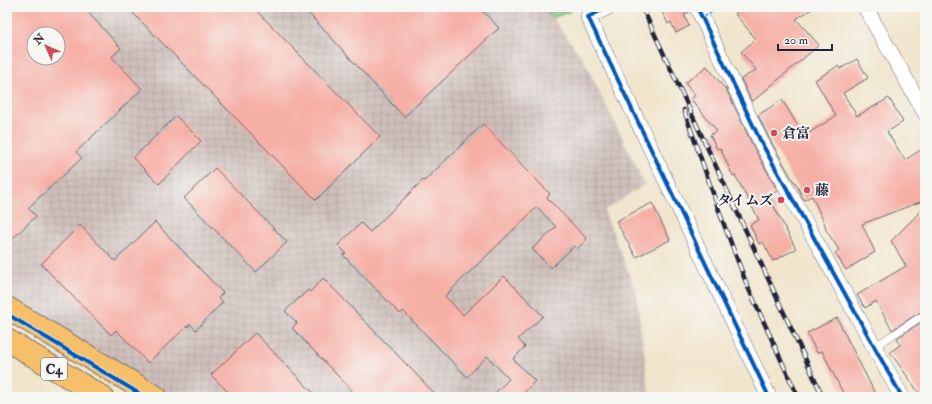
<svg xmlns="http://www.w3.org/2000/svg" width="932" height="404" font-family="'IM FELL Double Pica','Noto Serif JP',serif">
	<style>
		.industrial { fill: url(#industrial-grid); fill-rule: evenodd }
		.park { fill: #81c883; stroke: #52755f }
		.building { fill: #f6afa5; fill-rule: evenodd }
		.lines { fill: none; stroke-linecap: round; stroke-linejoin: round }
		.lane-casing { stroke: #6a666e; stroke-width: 8 }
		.street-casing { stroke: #6a666e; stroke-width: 16 }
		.highway-casing { stroke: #6a666e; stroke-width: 24 }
		.lane { stroke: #fff; stroke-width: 7 }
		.street { stroke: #fff; stroke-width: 15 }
		.highway { stroke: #f6c06b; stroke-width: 22 }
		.rail-casing { stroke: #22223b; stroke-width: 4.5 }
		.rail { stroke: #f6f6f2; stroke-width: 3; stroke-dasharray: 9; stroke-linecap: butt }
		.quiet { stroke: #3ea2ec; stroke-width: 3; stroke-dasharray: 6 3; stroke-linecap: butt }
		.cycleway-casing { stroke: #f6f6f2; stroke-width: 6 }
		.cycleway { stroke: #0057b8; stroke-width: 4 }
		.poi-dot { fill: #d1495b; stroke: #f6f6f2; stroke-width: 1.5 }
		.labels { text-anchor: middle; stroke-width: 4; stroke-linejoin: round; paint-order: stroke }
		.shield { fill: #f6f6f2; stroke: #626272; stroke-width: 1 }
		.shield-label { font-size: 13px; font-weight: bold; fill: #22223b }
		.poi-label { font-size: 14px; font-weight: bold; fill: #22223b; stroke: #f6f6f2; text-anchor: start }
	</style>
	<defs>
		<pattern id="industrial-grid" width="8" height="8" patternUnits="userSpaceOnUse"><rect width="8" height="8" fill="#cfc0bb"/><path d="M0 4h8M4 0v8" fill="none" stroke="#b1a5a2"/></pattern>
	</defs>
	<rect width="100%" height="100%" fill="#f6f6f2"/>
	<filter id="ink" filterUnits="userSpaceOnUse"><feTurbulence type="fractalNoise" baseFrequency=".025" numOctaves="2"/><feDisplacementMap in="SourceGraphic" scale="8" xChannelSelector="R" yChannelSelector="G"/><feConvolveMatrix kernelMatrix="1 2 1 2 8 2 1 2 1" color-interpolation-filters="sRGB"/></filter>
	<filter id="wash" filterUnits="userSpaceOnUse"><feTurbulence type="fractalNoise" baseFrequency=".012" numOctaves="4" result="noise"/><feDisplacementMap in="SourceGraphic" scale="16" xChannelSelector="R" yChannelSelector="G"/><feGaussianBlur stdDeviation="0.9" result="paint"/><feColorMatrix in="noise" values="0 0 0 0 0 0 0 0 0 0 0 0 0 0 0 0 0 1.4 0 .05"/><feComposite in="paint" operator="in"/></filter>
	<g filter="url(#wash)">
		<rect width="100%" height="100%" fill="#f1e5cc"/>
		<path class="industrial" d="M7 7H544L582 57 645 184 604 211 636 291 650 397H169L7 301ZM34 34H58V58H34Z"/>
		<polygon class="park" points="544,7 578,7 567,13 552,18"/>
		<g id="blocks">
			<g class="building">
				<path d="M7 7H83L121 48 112 57 142 89 76 152 82 158 28 208 36 216 7 244ZM34 34H58V58H34Z"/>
				<polygon points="127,7 253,7 380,137 316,200"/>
				<polygon points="303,7 479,7 499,28 404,117"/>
				<polygon points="660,7 688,7 689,12 684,15 689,26 676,33 671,22 668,24"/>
				<polygon points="743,7 815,7 796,19 819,45 752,102 741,79 756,70 741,52 756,39 735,14"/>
				<polygon points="857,59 868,78 843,93 857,116 889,98 903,122 887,132 905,160 925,147 925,200 862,224 875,252 846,270 835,253 839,250 825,228 826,227 812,196 804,200 795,182 794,182 769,138 758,115 782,100 804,136 836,116 815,80 838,66 840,69"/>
				<polygon points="707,66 725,89 726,89 753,146 778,191 768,195 796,249 773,261 763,242 759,244 750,225 759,220 735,175 733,176 720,148 717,149 710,135 717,131 691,99 695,96 685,83"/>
				<polygon points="176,116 201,141 159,184 133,158"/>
				<polygon points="483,124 550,194 547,198 587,239 577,249 574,246 551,268 532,249 556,227 537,207 445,296 463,315 504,276 543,316 518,339 525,347 513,359 535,381 520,397 491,397 509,379 487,356 467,377 403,311 400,314 343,255 346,253 338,245 361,223 370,232 423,180 424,181"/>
				<polygon points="215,168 287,242 256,272 184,198"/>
				<polygon points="652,203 670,240 636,257 616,221"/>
				<polygon points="925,207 925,309 892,330 876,301 865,308 857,295 906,266 891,241"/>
				<polygon points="155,222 223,293 218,298 223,302 196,330 190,324 188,327 187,326 148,363 116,330 111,335 41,264 80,225 115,261"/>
				<polygon points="323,278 329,284 438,397 358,397 292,328 297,323 285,311 308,290 310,292"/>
				<polygon points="837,318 852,348 877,397 845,397 822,351 817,353 807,333"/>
				<polygon points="925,320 925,397 922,397 890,352 900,345 897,338"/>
				<polygon points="255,333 317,397 233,397 211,375"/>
			</g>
		</g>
	</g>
	<g filter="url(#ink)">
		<use href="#blocks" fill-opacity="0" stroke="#6a666e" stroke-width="1"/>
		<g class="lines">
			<defs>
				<polyline id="lane" points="874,347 925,314"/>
				<g id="street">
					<polyline points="608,7 588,17 769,397"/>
					<polyline points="697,7 761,142 902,397"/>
					<polyline points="865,7 925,113"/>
				</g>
				<g id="highway">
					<polyline points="7,308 156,397"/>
					<polyline points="7,340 102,397"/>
				</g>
			</defs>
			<use href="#lane" class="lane-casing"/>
			<use href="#street" class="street-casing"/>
			<use href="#highway" class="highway-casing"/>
			<use href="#lane" class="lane"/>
			<use href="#street" class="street"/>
			<use href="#highway" class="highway"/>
			<defs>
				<g id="rail">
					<polyline points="642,7 823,397"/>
					<polyline points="684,110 723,222 747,285 798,397"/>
				</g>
			</defs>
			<use href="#rail" class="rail-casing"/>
			<use href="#rail" class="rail"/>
			<polyline class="quiet" points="702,18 718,7"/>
			<defs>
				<g id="cycleway">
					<polyline points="608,7 588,17 769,397"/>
					<polyline points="697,7 761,142 902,397"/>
					<polyline points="7,314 145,397"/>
				</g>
			</defs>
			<use href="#cycleway" class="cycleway-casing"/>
			<use href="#cycleway" class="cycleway"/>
		</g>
	</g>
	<g class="poi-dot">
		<circle cx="774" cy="133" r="4"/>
		<circle cx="807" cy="190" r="4"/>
		<circle cx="781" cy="200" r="4"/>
	</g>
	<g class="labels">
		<rect class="shield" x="41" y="358" width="26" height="22" rx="3"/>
		<g class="shield-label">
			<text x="54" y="374">C4</text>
		</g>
		<g class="poi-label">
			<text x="782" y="138">倉富</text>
			<text x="815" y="195">藤</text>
			<text x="773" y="205" text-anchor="end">タイムズ</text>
		</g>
	</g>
	<rect width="932" height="404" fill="none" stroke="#f6f6f2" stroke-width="24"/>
	<g transform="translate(46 46) rotate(315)"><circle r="19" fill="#f6f6f2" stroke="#a1a1a9"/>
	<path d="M0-3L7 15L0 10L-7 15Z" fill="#d1495b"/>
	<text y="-6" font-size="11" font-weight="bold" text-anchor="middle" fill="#22223b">N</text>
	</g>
	<path d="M778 44v6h54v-6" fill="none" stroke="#22223b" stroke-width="2"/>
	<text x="784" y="44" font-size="12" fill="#22223b" stroke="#f6f6f2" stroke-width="3" paint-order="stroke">20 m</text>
</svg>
